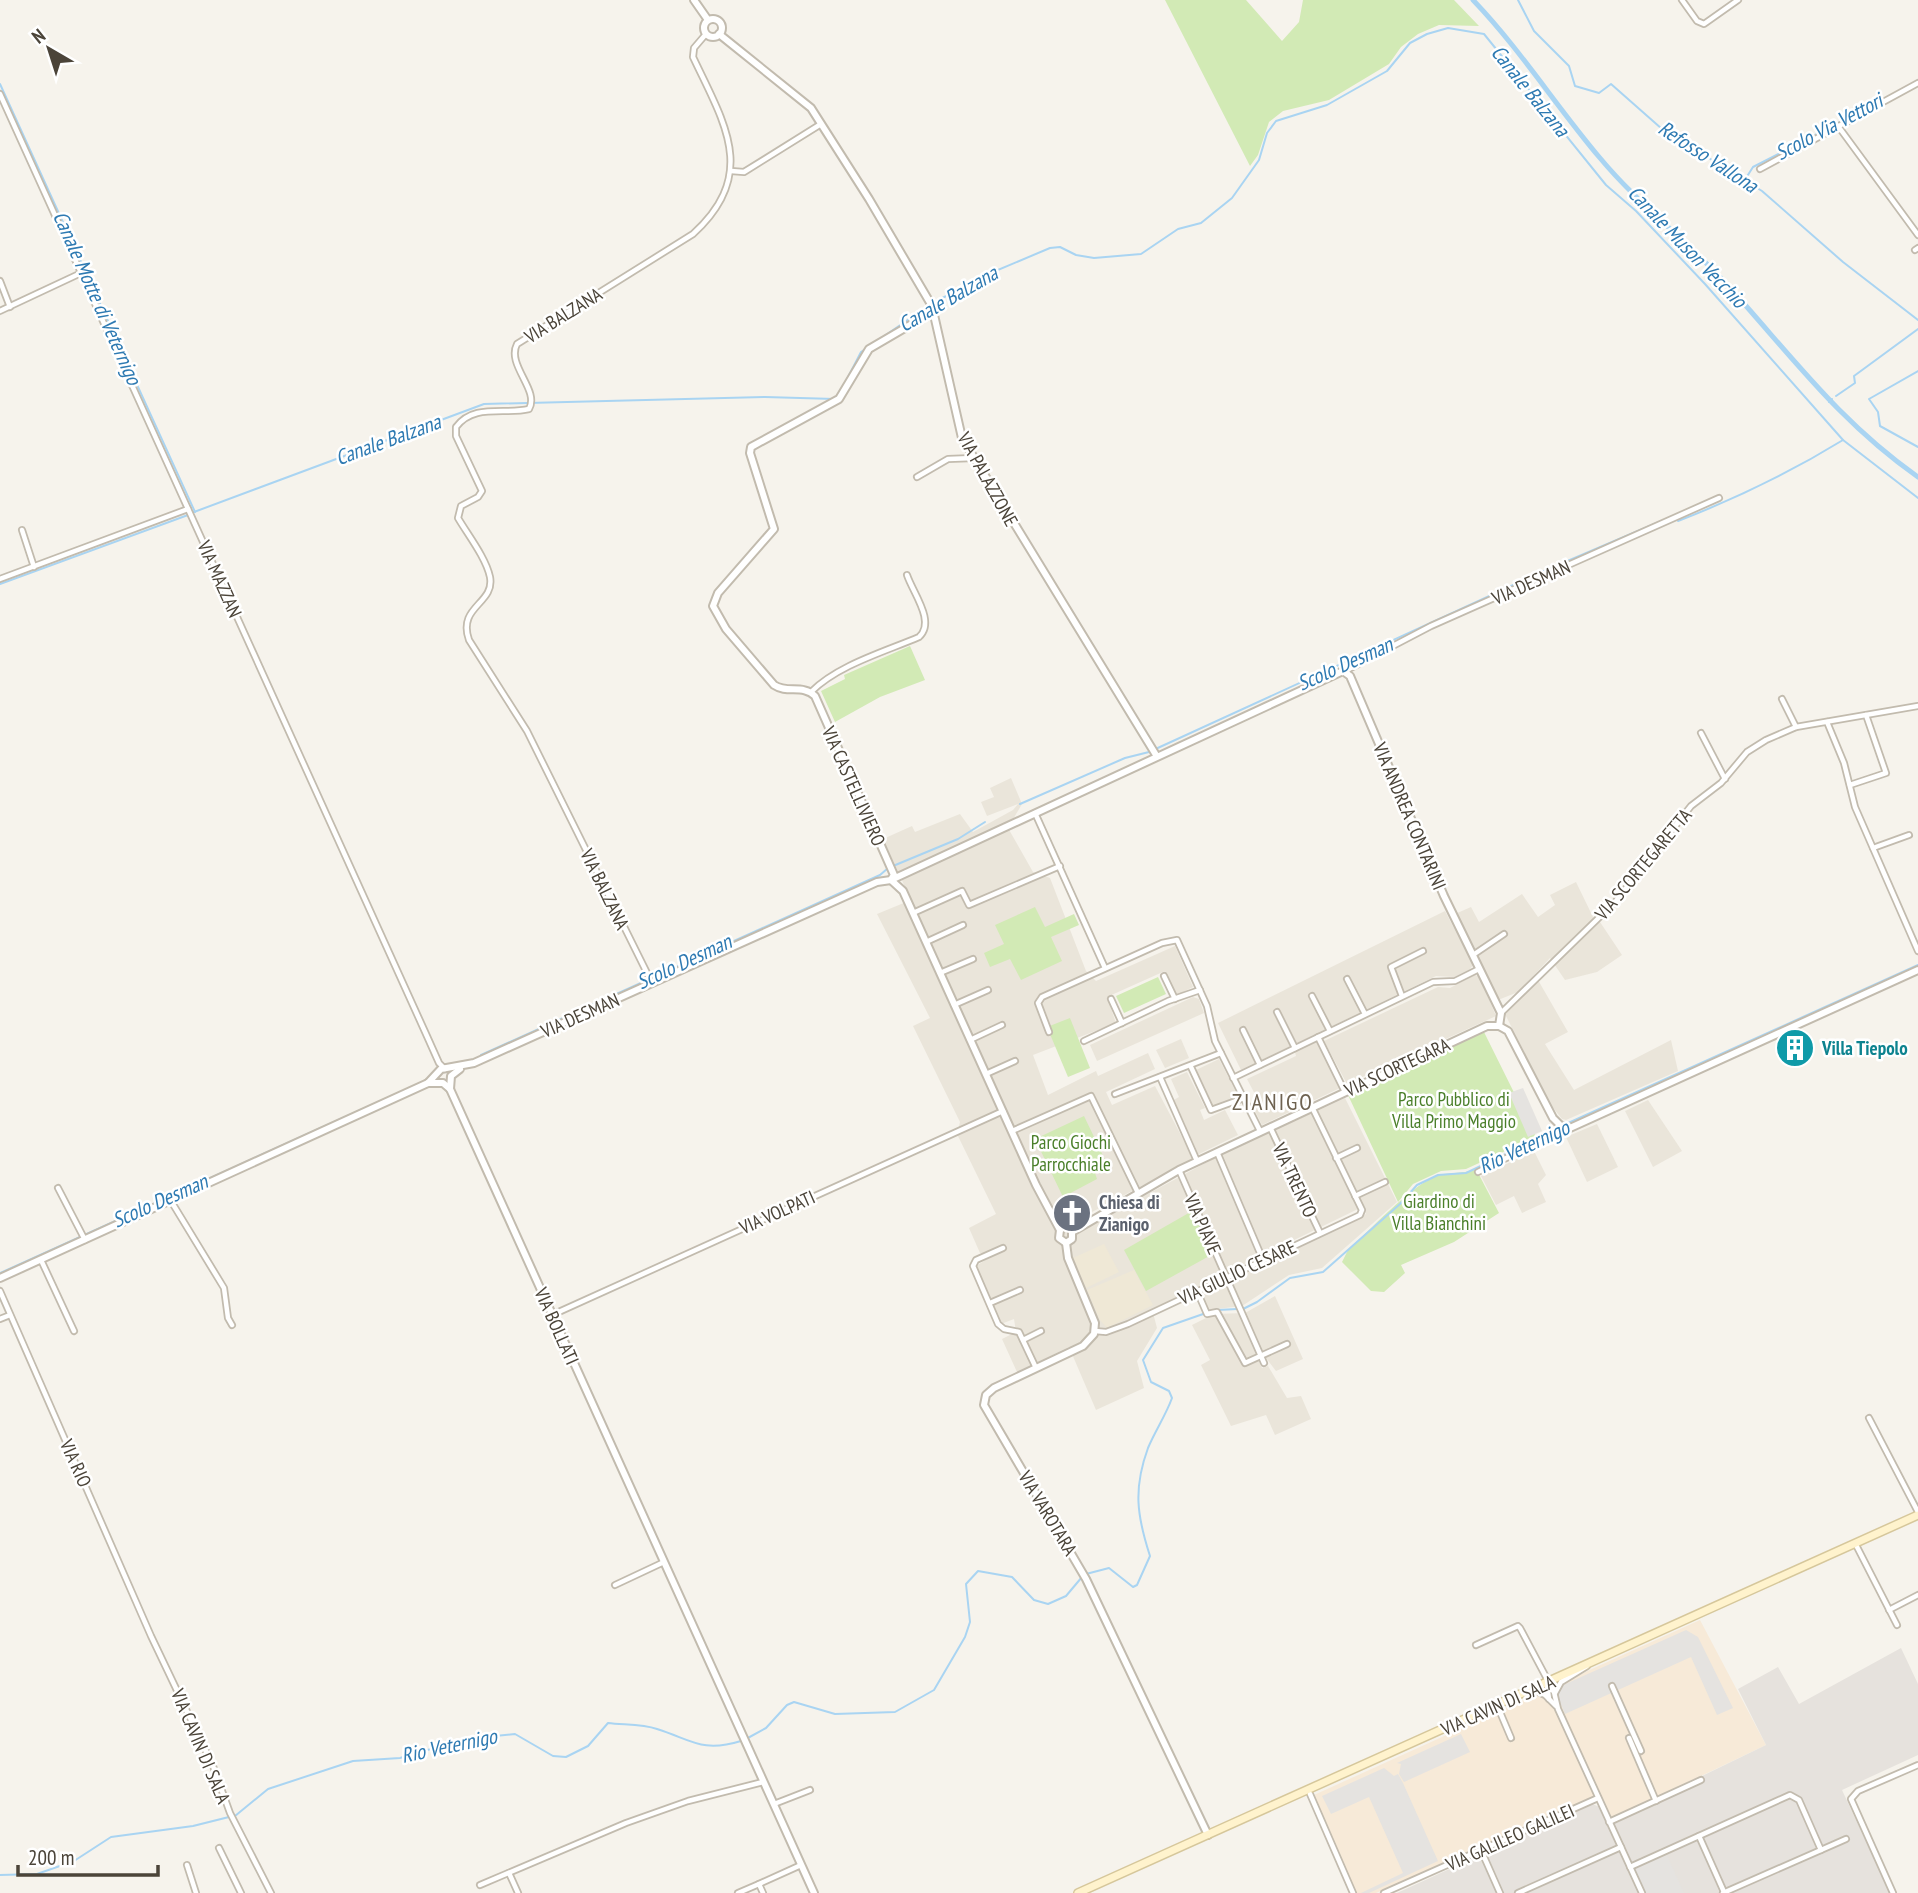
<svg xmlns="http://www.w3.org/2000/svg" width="1918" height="1893" font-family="'PT Sans Narrow',sans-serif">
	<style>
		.residential { fill: #eae5da }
		.commercial { fill: #f7ead8 }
		.industrial { fill: #e6e2dd }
		.education { fill: #efe8d6 }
		.green { fill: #d2eab5 }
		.parking { fill: #e5e3e0 }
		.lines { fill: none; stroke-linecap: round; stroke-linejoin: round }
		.stream { stroke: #a9d4f2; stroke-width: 2 }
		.canal { stroke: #a9d4f2; stroke-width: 5 }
		.minor-casing { stroke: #c2bbae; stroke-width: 8 }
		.tertiary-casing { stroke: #c2bbae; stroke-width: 10 }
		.secondary-casing { stroke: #d6c79b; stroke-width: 10 }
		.minor { stroke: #fff; stroke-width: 4.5 }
		.tertiary { stroke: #fff; stroke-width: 6 }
		.secondary { stroke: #fff3cd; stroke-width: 7 }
		.labels { text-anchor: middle; stroke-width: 5; stroke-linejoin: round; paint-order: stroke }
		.street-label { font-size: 19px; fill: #4b4439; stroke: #fff }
		.culture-label { font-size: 19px; font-weight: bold; fill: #0d838f; stroke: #fff; text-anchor: start }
		.park-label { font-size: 19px; fill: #4a7f2a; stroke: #fff }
		.worship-label { font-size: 19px; font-weight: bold; fill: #5b616d; stroke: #fff; text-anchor: start }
		.water-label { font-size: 21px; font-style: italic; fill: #2e7ab2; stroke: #fff }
		.quarter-label { font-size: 23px; letter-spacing: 2px; fill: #6e6250; stroke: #fff }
	</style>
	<rect width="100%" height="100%" fill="#f6f3ec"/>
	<g class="residential">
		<polygon points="1011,778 1022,804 1008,828 1033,872 1050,878 1086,971 1096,981 1175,946 1193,987 1177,995 1165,971 1107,997 1116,1023 1033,1055 1048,1095 1096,1071 1098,1076 1148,1053 1155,1069 1106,1092 1112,1105 1155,1086 1192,1156 1193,1159 1090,1213 1094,1223 1222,1154 1312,1113 1358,1209 1152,1309 1157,1328 1137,1361 1144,1388 1096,1410 1069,1347 1017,1372 1002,1339 1016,1332 1014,1319 1001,1324 976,1266 997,1253 980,1253 969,1228 996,1214 957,1134 960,1122 913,1026 930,1018 877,914 911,900 883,839 912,826 915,832 960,814 973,832 1013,810 1018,804 987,816 981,802 994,797 990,788"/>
		<polygon points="1576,882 1593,917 1600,922 1622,955 1597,972 1565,980 1550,958 1518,992 1498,1000 1455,914 1471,907 1479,922 1522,894 1538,917 1555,905 1550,895"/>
		<polygon points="1445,911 1473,965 1470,969 1454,977 1436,976 1241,1070 1218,1023"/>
		<polygon points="1475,975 1479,976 1496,1016 1347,1084 1324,1041 1438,987 1450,988"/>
		<polygon points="1538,980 1568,1032 1545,1044 1574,1090 1671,1040 1678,1071 1566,1120 1562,1119 1550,1104 1505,1014"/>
		<polygon points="1193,997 1199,999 1204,1013 1097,1061 1090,1045"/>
		<polygon points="1181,1039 1189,1058 1165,1068 1156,1050"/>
		<polygon points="1316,1041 1340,1088 1262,1125 1251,1103 1258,1100 1247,1079 1296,1056 1295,1052"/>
		<polygon points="1219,1059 1238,1096 1214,1108 1196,1070"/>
		<polygon points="1187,1072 1205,1108 1200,1110 1204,1120 1225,1110 1238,1135 1197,1155 1172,1101 1179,1097 1171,1079"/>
		<polygon points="1345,1098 1397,1202 1322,1268 1289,1275 1242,1306 1208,1310 1201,1295 1202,1292 1366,1214 1317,1111"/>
		<polygon points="1648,1100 1682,1151 1653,1167 1625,1111"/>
		<polygon points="1597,1124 1618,1167 1587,1182 1566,1137"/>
		<polygon points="1534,1151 1546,1175 1538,1184 1546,1202 1522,1213 1514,1196 1496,1205 1481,1176"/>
		<polygon points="1275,1296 1303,1359 1276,1371 1262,1353 1257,1357 1262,1368 1268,1366 1287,1398 1301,1396 1311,1419 1275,1435 1266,1415 1231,1426 1201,1365 1210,1360 1192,1325 1214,1314 1245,1313"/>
	</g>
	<polygon class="commercial" points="1700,1620 1766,1745 1611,1819 1599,1794 1376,1893 1355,1893 1314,1795"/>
	<polygon class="industrial" points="1901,1648 1918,1684 1918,1755 1842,1790 1890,1893 1397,1893 1592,1804 1600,1807 1609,1825 1703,1782 1702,1776 1766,1745 1738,1689 1778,1667 1799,1704"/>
	<g class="education">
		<polygon points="1104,1244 1119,1272 1086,1288 1073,1258"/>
		<polygon points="1134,1270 1153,1305 1107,1328 1100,1320 1087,1290"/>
	</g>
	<g class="green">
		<polygon points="1165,0 1246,0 1282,41 1299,22 1303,0 1454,0 1479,26 1439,25 1418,34 1401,47 1389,64 1329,100 1283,111 1269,122 1258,155 1250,166"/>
		<polygon points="910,646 925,680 880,697 835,722 821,691 845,679 844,675"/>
		<polygon points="1035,907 1045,927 1074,914 1079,925 1051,937 1062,961 1021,980 1010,959 990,967 984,953 1004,944 995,925"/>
		<polygon points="1158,977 1166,994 1124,1013 1116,996"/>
		<polygon points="1070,1018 1090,1068 1068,1077 1047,1027"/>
		<polygon points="1483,1030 1536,1137 1466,1169 1441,1171 1413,1184 1398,1202 1348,1095"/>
		<polygon points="1084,1116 1108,1166 1095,1173 1097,1179 1063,1197 1035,1139"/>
		<path d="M1476 1169 1499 1213 1454 1242 1401 1265 1405 1273 1384 1292 1371 1291 1342 1262 1348 1250C1370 1230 1409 1188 1434 1177 1447 1171 1462 1175 1476 1169Z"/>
		<polygon points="1194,1210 1213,1254 1146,1291 1124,1250"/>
	</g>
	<g class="parking">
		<polygon points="1523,1088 1542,1131 1528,1137 1509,1093"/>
		<polygon points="1686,1630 1698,1637 1733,1708 1717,1715 1691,1657 1565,1714 1557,1695 1561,1686"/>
		<polygon points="1461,1734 1470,1752 1404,1782 1399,1774 1401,1764 1397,1763"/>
		<polygon points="1384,1768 1394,1776 1398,1774 1403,1783 1438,1861 1369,1893 1361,1893 1403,1873 1369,1797 1331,1814 1322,1796"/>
		<polygon points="1666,1853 1684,1893 1645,1893 1633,1867"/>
	</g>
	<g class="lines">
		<g class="stream">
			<polyline points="1518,0 1534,31 1569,66 1575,86 1599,93 1611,84 1662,129 1762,191 1843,262 1918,320"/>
			<polyline points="0,84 195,512"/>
			<polyline points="1912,84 1918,80"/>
			<polyline points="1746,178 1753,167 1873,105"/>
			<polyline points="933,303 986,275 1050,248 1060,247 1076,255 1094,258 1141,254 1178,229 1201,223 1232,198 1259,160 1267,133 1276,121 1327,105 1387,71 1410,43 1427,34 1448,28 1484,34 1606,185 1636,211 1705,284 1843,440 1918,498"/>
			<polyline points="1918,371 1869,399 1878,412 1880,426 1918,447"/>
			<polyline points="845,383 861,352 928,306"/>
			<polyline points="1836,396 1855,383 1854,376 1918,329"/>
			<polyline points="1829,402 1832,399"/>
			<polyline points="194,512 484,404 765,397 835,399"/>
			<path d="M1678 521C1735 499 1791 472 1843 440"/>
			<polyline points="0,584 188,515"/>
			<polyline points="1020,804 1125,758 1149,752 1537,574 1659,522"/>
			<polyline points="893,866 958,839 985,822"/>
			<polyline points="481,1055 880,875 887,869"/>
			<polyline points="1566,1124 1918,965"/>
			<polyline points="0,1273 396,1094"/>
			<polyline points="1243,1309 1257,1302 1290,1278 1323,1272 1400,1204 1417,1185 1438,1175 1466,1173 1558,1129"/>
			<polyline points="1218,1310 1237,1309"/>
			<path d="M1086 1574 1109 1568 1133 1587 1137 1585 1150 1556C1137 1516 1133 1489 1148 1448 1155 1431 1166 1415 1172 1398L1169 1391 1151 1382 1143 1360 1163 1328 1206 1313"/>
			<polyline points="746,1739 766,1728 787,1705 794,1702 835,1714 895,1712 934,1690 965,1637 970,1622 966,1584 978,1571 1012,1577 1034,1600 1048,1604 1066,1596 1082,1577"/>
			<path d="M235 1816 268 1789 353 1761 400 1758 465 1739 515 1734 553 1756 566 1757 588 1746 608 1723C623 1725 642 1724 657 1729 692 1740 702 1753 741 1741"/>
			<polyline points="0,1875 37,1874 74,1861 111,1837 193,1826 229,1817"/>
		</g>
		<path class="canal" d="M1473 0C1520 49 1556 106 1600 158 1639 205 1690 243 1731 289 1794 359 1840 422 1918 477"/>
		<defs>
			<g id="minor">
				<polyline points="1682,0 1697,21 1704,24 1738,0"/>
				<polyline points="0,94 426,1034 439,1063 445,1069"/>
				<polyline points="1838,126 1918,235"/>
				<polyline points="1760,169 1918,83"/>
				<polyline points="731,171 744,172 821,124"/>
				<polyline points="1915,250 1918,248"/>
				<polyline points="0,281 10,307"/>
				<polyline points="0,311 81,273"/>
				<polyline points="917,477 948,459 974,458"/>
				<polyline points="22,530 34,567"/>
				<polyline points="0,579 188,509"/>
				<polyline points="1345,671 1431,626 1719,498"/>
				<path d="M811 692C838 665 884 652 919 637 936 622 913 593 907 575"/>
				<polyline points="1782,699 1796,727"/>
				<polyline points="1827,722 1844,763 1855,807 1918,951"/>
				<polyline points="1701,733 1725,779"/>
				<polyline points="1850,785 1886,773 1866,715"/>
				<polyline points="1035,813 1105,968"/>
				<polyline points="1873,848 1909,835"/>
				<polyline points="913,913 962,891 969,905 1060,866"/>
				<polyline points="926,942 963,925"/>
				<polyline points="1473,955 1504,934"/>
				<polyline points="940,973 973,959"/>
				<polyline points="1164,976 1175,999"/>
				<polyline points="1347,979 1365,1014"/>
				<path d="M652 983 527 731 469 640C457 606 495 604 490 577 486 558 468 535 458 518L461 506 478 497 482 491 456 436V427C474 403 504 415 529 409 540 390 506 365 517 344L693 234C759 174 724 123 693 57L694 48 706 34"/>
				<polyline points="1312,996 1330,1031"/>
				<polyline points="1402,996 1391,967 1423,951"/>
				<polyline points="1111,999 1122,1023"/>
				<polyline points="954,1005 988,990"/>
				<polyline points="1277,1012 1295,1048"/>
				<polyline points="1501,1013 1616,901 1691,806 1721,783 1747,752 1766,740 1796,727 1918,706"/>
				<polyline points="1243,1030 1260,1065"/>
				<polyline points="1049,1032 1038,1003 1042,997 1162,943 1177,940 1207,1006 1215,1041 1260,1131"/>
				<polyline points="1318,1037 1345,1092"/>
				<polyline points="970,1040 1002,1025"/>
				<polyline points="1084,1041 1168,1001 1200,990"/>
				<polyline points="1191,1067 1211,1110 1244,1098"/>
				<polyline points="986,1074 1015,1061"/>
				<polyline points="1160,1077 1197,1161"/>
				<polyline points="1233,1078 1433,982 1455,981 1479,969"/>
				<polyline points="1115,1094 1221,1053"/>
				<polyline points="1270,1127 1320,1233"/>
				<polyline points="1012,1131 1091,1096 1138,1193"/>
				<polyline points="1217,1152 1263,1260"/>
				<polyline points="1336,1158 1357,1148"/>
				<polyline points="1179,1170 1264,1363"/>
				<polyline points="1478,1172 1567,1128"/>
				<polyline points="58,1188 85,1240"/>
				<polyline points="1355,1196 1385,1182"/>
				<polyline points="171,1201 224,1288 228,1318 232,1325"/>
				<polyline points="1003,1248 976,1260 973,1266 998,1324 1004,1329 1019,1332 1036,1368"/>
				<polyline points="41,1260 74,1331"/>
				<polyline points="0,1291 151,1636 213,1766 230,1813 271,1893"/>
				<polyline points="1197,1291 1207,1314 1217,1312 1245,1363 1287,1344"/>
				<polyline points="990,1303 1020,1290"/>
				<polyline points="552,1315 1003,1111"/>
				<polyline points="0,1319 10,1315"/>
				<polyline points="1095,1331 1106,1332 1128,1324 1360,1215 1362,1210 1312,1107"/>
				<polyline points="1023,1340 1041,1331"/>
				<polyline points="1869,1418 1918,1512"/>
				<polyline points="1855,1543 1897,1625"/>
				<polyline points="615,1585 664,1562"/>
				<polyline points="1889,1610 1918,1595"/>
				<polyline points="1476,1645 1518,1626 1520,1628 1546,1677 1549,1699"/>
				<polyline points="1547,1683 1554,1692 1558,1709 1642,1893"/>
				<polyline points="1612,1686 1641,1751"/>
				<polyline points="1532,1689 1545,1695 1556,1706"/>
				<polyline points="1555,1693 1561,1682 1587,1666"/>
				<polyline points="1497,1705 1511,1738"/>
				<polyline points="1629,1738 1656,1801"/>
				<polyline points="1310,1794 1353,1893"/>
				<polyline points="774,1804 810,1790"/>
				<polyline points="1609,1822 1701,1780"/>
				<polyline points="1699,1836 1724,1892"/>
				<polyline points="219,1848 241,1893"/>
				<polyline points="1481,1850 1500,1893"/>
				<polyline points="187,1865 196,1893"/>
				<polyline points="1630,1867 1790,1795 1799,1800 1821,1850"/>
				<polyline points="509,1873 518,1893"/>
				<polyline points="480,1885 626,1823 688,1801 763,1782"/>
				<polyline points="738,1893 759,1884"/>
				<polyline points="763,1893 759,1884 801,1865"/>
				<polyline points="1384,1893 1598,1798"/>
				<polyline points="1518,1893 1621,1847"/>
				<polyline points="1723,1893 1846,1839"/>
				<polyline points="1893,1893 1851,1799 1858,1791 1918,1765"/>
			</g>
			<g id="tertiary">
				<polyline points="694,0 708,20"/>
				<circle cx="713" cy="28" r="9"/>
				<polyline points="719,34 811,108 869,199 932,306 962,438 1156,755"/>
				<path d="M892 878 894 875 815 696C803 684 787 694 774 685L726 629 713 606 718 593 774 529 750 453 751 447 839 399 869 349 934 311"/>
				<polyline points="891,880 903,891 1036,1185 1060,1230"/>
				<polyline points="428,1083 441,1069 474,1063 877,882 891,880 1343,671 1350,676 1444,896 1501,1013 1499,1026"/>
				<polyline points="450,1089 451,1076 460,1069"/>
				<polyline points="1060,1230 1059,1238 1066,1243 1072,1239 1072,1232"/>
				<polyline points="1072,1232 1179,1170 1487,1026 1499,1026 1508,1031 1553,1118 1561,1126 1570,1128 1918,970"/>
				<polyline points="1066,1243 1068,1258 1095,1323 1094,1334 1083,1346 994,1388 986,1395 984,1405 1086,1579 1208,1835"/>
				<polyline points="0,1278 428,1083 443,1083 450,1089 814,1893"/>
			</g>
			<polyline id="secondary" points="1078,1893 1918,1515"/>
		</defs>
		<use href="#minor" class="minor-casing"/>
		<use href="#tertiary" class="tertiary-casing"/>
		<use href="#secondary" class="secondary-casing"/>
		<use href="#minor" class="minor"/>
		<use href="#tertiary" class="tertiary"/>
		<use href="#secondary" class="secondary"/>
	</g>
	<defs>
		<symbol id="building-disc" viewBox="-11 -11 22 22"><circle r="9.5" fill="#0f9aa8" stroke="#fff"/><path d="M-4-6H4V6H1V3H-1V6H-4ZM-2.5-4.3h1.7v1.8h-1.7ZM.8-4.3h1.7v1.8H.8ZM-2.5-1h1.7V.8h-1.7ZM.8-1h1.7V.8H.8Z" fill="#fff"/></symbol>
		<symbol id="church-disc" viewBox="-11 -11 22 22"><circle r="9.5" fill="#6b7280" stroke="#fff"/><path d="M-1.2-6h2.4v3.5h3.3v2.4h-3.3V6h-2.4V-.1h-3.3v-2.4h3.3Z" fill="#fff"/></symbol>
	</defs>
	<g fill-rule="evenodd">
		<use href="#building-disc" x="1773" y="1026" width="44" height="44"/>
		<use href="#church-disc" x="1050" y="1191" width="44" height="44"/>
	</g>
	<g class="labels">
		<g class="street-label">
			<text transform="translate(563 315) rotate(-32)" y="7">VIA BALZANA</text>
			<text transform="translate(988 479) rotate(61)" y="7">VIA PALAZZONE</text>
			<text transform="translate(220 579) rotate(66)" y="7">VIA MAZZAN</text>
			<text transform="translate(1531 582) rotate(-24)" y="7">VIA DESMAN</text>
			<text transform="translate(854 786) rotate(66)" y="7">VIA CASTELLIVIERO</text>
			<text transform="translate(1410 816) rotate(67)" y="7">VIA ANDREA CONTARINI</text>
			<text transform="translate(1643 864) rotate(-50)" y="7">VIA SCORTEGARETTA</text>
			<text transform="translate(605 889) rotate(64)" y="7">VIA BALZANA</text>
			<text transform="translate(580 1015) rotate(-24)" y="7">VIA DESMAN</text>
			<text transform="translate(1397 1067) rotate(-25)" y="7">VIA SCORTEGARA</text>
			<text transform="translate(1295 1180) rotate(65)" y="7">VIA TRENTO</text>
			<text transform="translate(777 1212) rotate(-24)" y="7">VIA VOLPATI</text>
			<text transform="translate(1203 1224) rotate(66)" y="7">VIA PIAVE</text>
			<text transform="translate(1237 1272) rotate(-25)" y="7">VIA GIULIO CESARE</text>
			<text transform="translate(557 1326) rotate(66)" y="7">VIA BOLLATI</text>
			<text transform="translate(76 1463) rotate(66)" y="7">VIA RIO</text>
			<text transform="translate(1048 1513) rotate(59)" y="7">VIA VAROTARA</text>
			<text transform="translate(1498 1705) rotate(-24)" y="7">VIA CAVIN DI SALA</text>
			<text transform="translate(201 1746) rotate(67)" y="7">VIA CAVIN DI SALA</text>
			<text transform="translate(1510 1837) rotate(-24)" y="7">VIA GALILEO GALILEI</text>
		</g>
		<g class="culture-label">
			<text x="1822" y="1055">Villa Tiepolo</text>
		</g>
		<g class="park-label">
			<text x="1454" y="1106">Parco Pubblico di<tspan x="1454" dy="22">Villa Primo Maggio</tspan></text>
			<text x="1071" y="1149">Parco Giochi<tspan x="1071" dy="22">Parrocchiale</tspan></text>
			<text x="1439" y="1208">Giardino di<tspan x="1439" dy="22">Villa Bianchini</tspan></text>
		</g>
		<g class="worship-label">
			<text x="1099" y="1209">Chiesa di<tspan x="1099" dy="22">Zianigo</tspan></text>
		</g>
		<g class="water-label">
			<text transform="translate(1530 91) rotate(51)" y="7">Canale Balzana</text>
			<text transform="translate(1829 127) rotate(-28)" y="7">Scolo Via Vettori</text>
			<text transform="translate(1708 157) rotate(33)" y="7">Refosso Vallona</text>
			<text transform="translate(1687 247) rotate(46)" y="7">Canale Muson Vecchio</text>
			<text transform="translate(97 298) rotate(66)" y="7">Canale Motte di Veternigo</text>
			<text transform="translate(948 299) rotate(-30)" y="7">Canale Balzana</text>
			<text transform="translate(388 440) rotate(-20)" y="7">Canale Balzana</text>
			<text transform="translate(1345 664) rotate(-24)" y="7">Scolo Desman</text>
			<text transform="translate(684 962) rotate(-25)" y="7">Scolo Desman</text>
			<text transform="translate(1524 1147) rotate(-25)" y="7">Rio Veternigo</text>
			<text transform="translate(160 1201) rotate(-24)" y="7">Scolo Desman</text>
			<text transform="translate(449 1746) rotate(-12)" y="7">Rio Veternigo</text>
		</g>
		<g class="quarter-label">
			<text x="1273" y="1110">ZIANIGO</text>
		</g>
	</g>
	<g transform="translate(49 49) rotate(321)" stroke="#ffffff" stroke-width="5" paint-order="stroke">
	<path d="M0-5L12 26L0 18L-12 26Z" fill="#4b4439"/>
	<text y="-10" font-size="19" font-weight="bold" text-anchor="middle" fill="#4b4439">N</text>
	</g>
	<path d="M18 1865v10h140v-10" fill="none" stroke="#4b4439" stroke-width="3.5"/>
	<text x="28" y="1865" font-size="21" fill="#4b4439" stroke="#ffffff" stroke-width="5" paint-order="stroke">200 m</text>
</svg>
